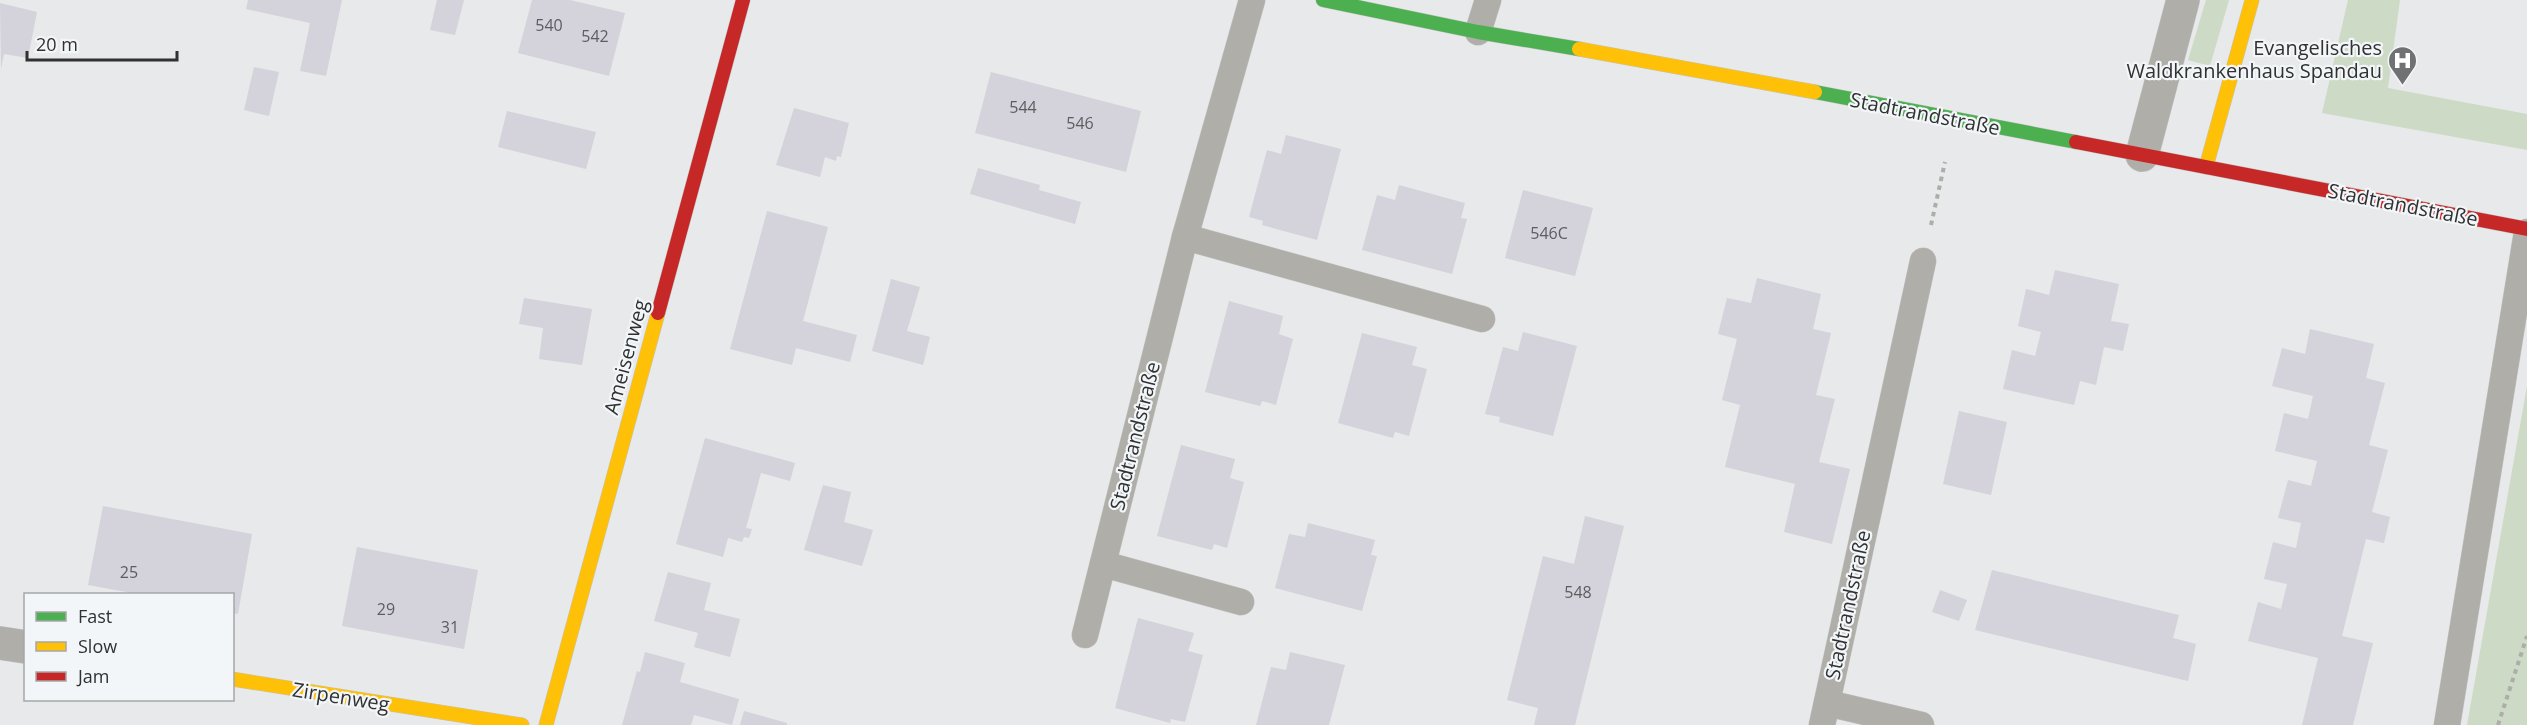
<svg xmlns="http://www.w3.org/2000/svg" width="2527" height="725" font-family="'Open Sans',sans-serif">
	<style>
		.green { fill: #cddac5 }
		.building { fill: #d4d2da }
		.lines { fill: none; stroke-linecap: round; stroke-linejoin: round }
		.lane-casing { stroke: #c3c4c4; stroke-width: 27 }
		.street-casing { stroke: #c3c4c4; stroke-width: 34 }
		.fast-casing { stroke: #c3c4c4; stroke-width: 15 }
		.slow-casing { stroke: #c3c4c4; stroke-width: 15 }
		.jam-casing { stroke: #c3c4c4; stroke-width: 15 }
		.path { stroke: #adadaa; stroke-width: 4; stroke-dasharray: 4.5 4.5; stroke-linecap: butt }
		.lane { stroke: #b0aea9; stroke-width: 26 }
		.street { stroke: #b0aea9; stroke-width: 33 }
		.fast { stroke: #4caf50; stroke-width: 14 }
		.slow { stroke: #ffc107; stroke-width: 14 }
		.jam { stroke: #c62828; stroke-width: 14 }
		.labels { text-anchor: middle; stroke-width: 4.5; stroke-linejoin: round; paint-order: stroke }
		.number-label { font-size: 16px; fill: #5c5d60 }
		.poi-label { font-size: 20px; fill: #303132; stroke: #f3f6f8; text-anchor: end }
		.street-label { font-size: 20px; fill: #303132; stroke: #f3f6f8 }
	</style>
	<rect width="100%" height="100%" fill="#e7e9ea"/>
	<g class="green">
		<polygon points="2206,0 2229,0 2210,66 2188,60"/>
		<polygon points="2348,0 2400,0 2388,88 2527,114 2527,150 2322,113"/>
		<polygon points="2527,386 2527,725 2467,725"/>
	</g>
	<g class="building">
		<polygon points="248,0 342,0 326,76 300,71 310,23 246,9"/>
		<polygon points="437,0 464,0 455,35 430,30"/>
		<polygon points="532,0 570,0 625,13 609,76 518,53"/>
		<polygon points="0,3 37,12 28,58 4,54 1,69"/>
		<polygon points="254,67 279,72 269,116 244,110"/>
		<polygon points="991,72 1141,111 1126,172 975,133"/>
		<polygon points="794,108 849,123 841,157 837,156 836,161 825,157 820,177 776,165"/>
		<polygon points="507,111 596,132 586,169 498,147"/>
		<polygon points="1286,135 1341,149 1317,240 1262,225 1263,221 1249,217 1267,150 1281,154"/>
		<polygon points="978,168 1040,185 1039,190 1081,202 1075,224 970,194"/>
		<polygon points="1399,185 1465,203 1461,218 1467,219 1452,274 1362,250 1377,195 1395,200"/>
		<polygon points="1523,190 1593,208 1575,276 1505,258"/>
		<polygon points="767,211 828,227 803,321 857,335 850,362 796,348 792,365 730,349"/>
		<polygon points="2055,270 2119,284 2111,321 2129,324 2123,351 2104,347 2096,385 2080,381 2074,405 2003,389 2012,350 2035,356 2041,332 2018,326 2026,289 2049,295"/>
		<polygon points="1757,278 1821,294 1813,329 1831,333 1816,395 1835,399 1819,462 1850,469 1832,544 1784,532 1795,484 1725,467 1740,405 1722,400 1737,339 1718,334 1727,298 1751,303"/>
		<polygon points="891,279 920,287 907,331 930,337 923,365 872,351"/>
		<polygon points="524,298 592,309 582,365 539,359 543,328 519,324"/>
		<polygon points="1229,301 1283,316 1279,334 1293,339 1276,405 1262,401 1260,406 1205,392"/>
		<polygon points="2310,329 2374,344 2366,378 2385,383 2369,445 2388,450 2372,512 2390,517 2384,543 2366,539 2342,636 2373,643 2353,725 2302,725 2318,658 2248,641 2258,602 2281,609 2287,584 2264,579 2273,542 2296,548 2301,523 2278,518 2288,480 2311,486 2317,461 2275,451 2284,413 2308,419 2313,396 2272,386 2282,348 2305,354"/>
		<polygon points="1523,332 1577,346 1553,436 1499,422 1500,417 1485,414 1503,347 1518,351"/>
		<polygon points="1362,333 1417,347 1412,365 1427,369 1409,436 1395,432 1393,438 1338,423"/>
		<polygon points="1959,411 2007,422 1991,495 1943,484"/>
		<polygon points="705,438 795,463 790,481 761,473 746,528 752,529 749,538 744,537 742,542 728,538 723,557 676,544"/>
		<polygon points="1181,445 1235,459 1230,478 1244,482 1227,548 1214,544 1212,550 1157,536"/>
		<polygon points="823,485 851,492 844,522 873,530 862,566 804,550"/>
		<polygon points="103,506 252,534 238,614 232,613 232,594 137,594 88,585"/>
		<polygon points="1585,516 1624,526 1575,725 1534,725 1538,708 1507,700 1543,556 1574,564"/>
		<polygon points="1308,523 1375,540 1371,555 1377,556 1362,611 1275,588 1289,534 1305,537"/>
		<polygon points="357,547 478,570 464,649 342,626"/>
		<polygon points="1992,570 2179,615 2173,638 2196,644 2188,681 1975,630"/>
		<polygon points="668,572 711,583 704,610 740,619 730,657 694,647 698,633 654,621"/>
		<polygon points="1940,590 1967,600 1959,621 1932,612"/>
		<polygon points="1138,618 1194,633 1188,651 1203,655 1185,722 1171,719 1170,723 1115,708"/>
		<polygon points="645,652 685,663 680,682 739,699 732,725 694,715 691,725 622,725 637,671 640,672"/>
		<polygon points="1290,652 1345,665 1329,725 1256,725 1271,667 1286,670"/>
		<polygon points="744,711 787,723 787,725 740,725"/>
	</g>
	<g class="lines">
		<defs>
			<g id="lane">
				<polyline points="1478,32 1488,0"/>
				<polyline points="1185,237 1482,319"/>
				<polyline points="1103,564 1241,602"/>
				<polyline points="1085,635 1185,237 1252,0"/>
				<polyline points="1827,703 1921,725"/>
				<polyline points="1822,725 1923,261"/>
				<polyline points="2447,725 2527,232"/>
			</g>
			<g id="street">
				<polyline points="2142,155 2183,0"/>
				<polyline points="0,643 26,647"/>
			</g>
			<g id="fast">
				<polyline points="1323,0 1478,32 1579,49"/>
				<polyline points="1815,92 2076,142"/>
			</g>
			<g id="slow">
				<polyline points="1579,49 1815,92"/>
				<polyline points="2206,167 2252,0"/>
				<polyline points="232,679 522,725"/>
				<polyline points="546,725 658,313"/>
			</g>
			<g id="jam">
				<polyline points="2076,142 2527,229"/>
				<polyline points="658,313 743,0"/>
			</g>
		</defs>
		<use href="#lane" class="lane-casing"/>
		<use href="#street" class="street-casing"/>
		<use href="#fast" class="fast-casing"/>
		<use href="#slow" class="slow-casing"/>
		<use href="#jam" class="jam-casing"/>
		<g class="path">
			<polyline points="1931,225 1945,162"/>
			<polyline points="2498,725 2527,636"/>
		</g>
		<use href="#lane" class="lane"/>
		<use href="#street" class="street"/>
		<use href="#fast" class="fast"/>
		<use href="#slow" class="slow"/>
		<use href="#jam" class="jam"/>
	</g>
	<defs>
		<symbol id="hospital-pin" viewBox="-11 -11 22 30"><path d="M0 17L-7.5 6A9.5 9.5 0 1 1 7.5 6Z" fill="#707172" stroke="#f3f6f8"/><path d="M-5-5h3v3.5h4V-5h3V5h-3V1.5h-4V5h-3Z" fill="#fff"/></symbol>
	</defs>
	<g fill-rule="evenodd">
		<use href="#hospital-pin" x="2386" y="44" width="33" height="45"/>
	</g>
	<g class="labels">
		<g class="number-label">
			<text x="549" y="31">540</text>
			<text x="595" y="42">542</text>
			<text x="1023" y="113">544</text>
			<text x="1080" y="129">546</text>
			<text x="1549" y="239">546C</text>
			<text x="129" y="578">25</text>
			<text x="1578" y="598">548</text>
			<text x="386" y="615">29</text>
			<text x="450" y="633">31</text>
		</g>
		<g class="poi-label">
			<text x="2382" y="55">Evangelisches<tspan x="2382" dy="23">Waldkrankenhaus Spandau</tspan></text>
		</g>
		<g class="street-label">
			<text transform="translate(1925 114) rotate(11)" y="7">Stadtrandstraße</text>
			<text transform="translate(2403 205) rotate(11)" y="7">Stadtrandstraße</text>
			<text transform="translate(626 357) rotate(-75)" y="7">Ameisenweg</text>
			<text transform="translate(1135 436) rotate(-76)" y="7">Stadtrandstraße</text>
			<text transform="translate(1848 605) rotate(-78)" y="7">Stadtrandstraße</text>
			<text transform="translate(341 697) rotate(9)" y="7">Zirpenweg</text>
		</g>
	</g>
	<rect x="24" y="593" width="210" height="108" fill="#f3f6f8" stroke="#a5a7a9" stroke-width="1.5"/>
	<rect x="36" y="612" width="30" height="9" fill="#4caf50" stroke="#a5a7a9" stroke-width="1.5"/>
	<text x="78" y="623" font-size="18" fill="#303132">Fast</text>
	<rect x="36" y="642" width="30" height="9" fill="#ffc107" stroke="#a5a7a9" stroke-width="1.5"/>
	<text x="78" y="653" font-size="18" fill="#303132">Slow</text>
	<rect x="36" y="672" width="30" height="9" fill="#c62828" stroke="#a5a7a9" stroke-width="1.5"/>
	<text x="78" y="683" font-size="18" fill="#303132">Jam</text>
	<path d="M27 51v9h150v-9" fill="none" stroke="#303132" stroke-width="3"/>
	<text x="36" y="51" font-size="18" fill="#303132" stroke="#f3f6f8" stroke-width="4.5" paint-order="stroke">20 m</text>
</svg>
